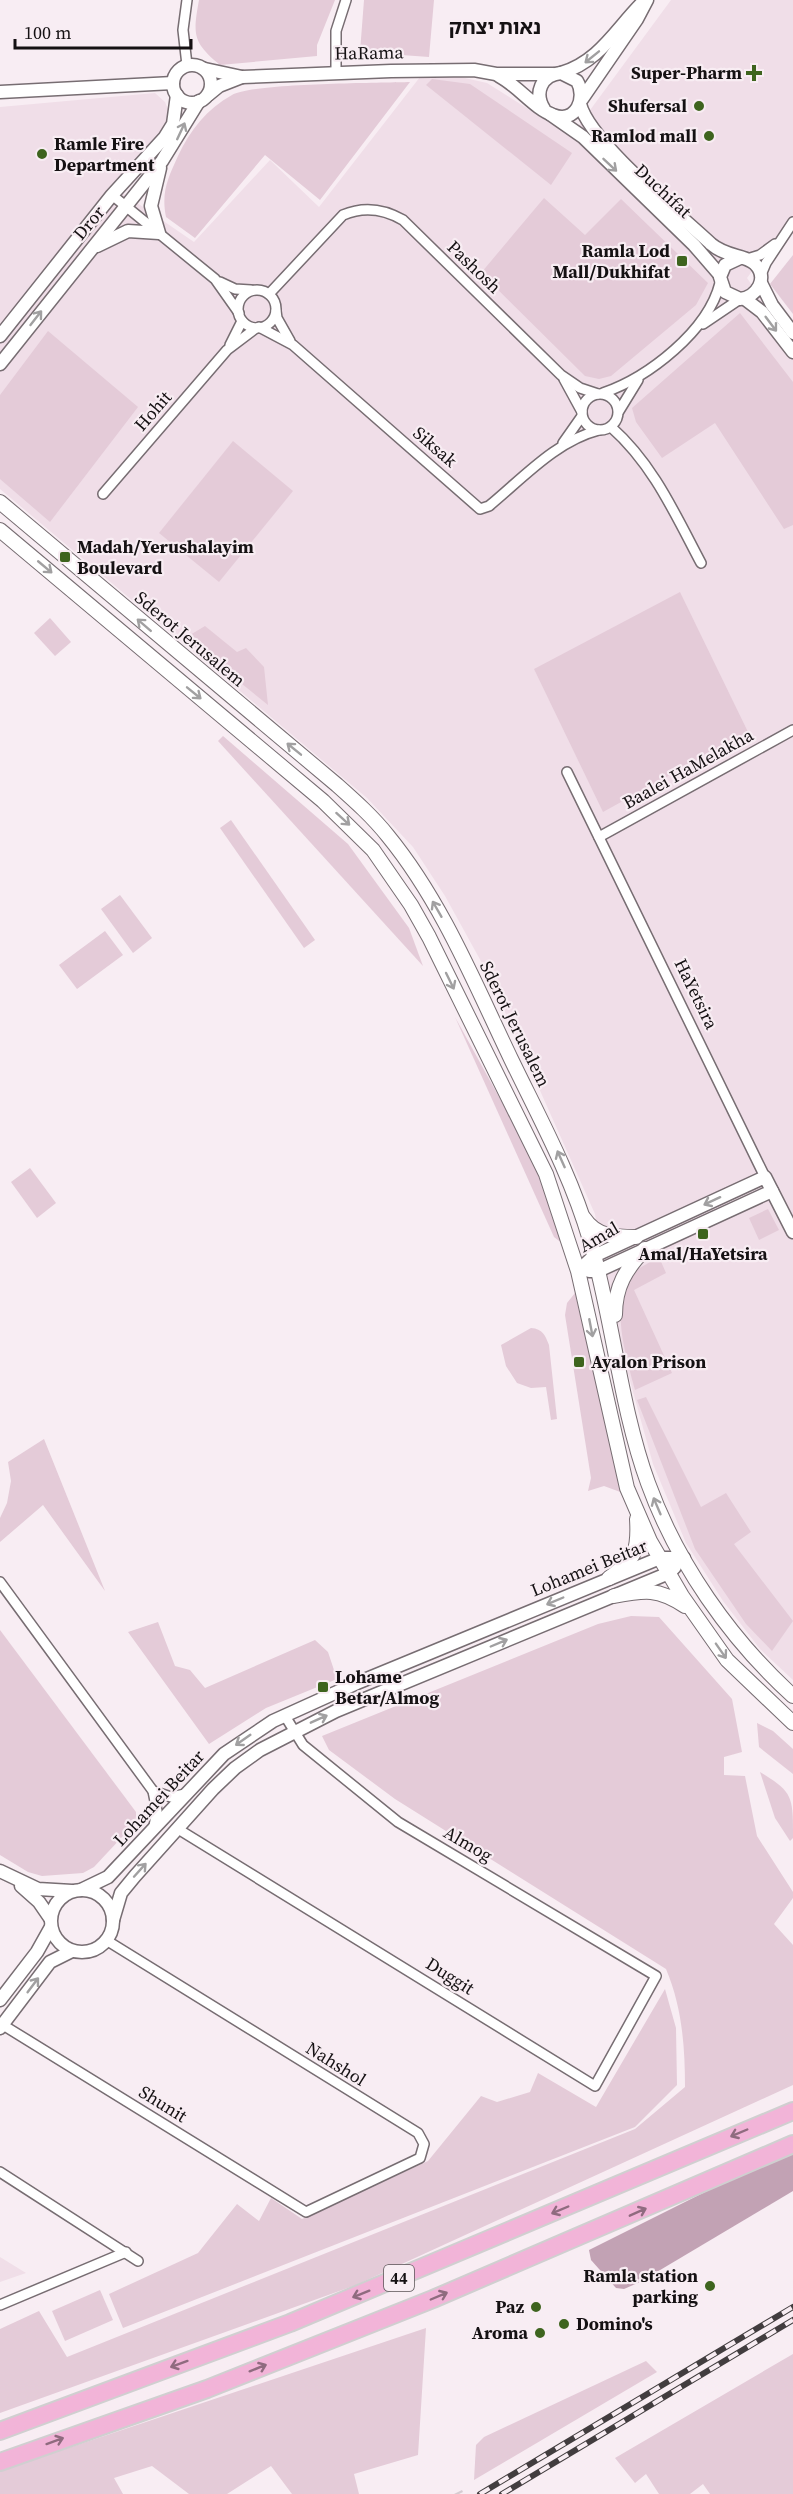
<svg xmlns="http://www.w3.org/2000/svg" width="793" height="2494" font-family="'Source Serif 4','Noto Sans Hebrew',serif">
	<style>
		.built { fill: #f0dee8 }
		.green { fill: #e4cbd8 }
		.forest { fill: #c2a2b4 }
		.lines { fill: none; stroke-linecap: round; stroke-linejoin: round }
		.minor-tunnel { stroke: #d6ccd1; stroke-width: 9; stroke-dasharray: 9 4.5; stroke-linecap: butt }
		.minor-casing { stroke: #776d72; stroke-width: 12 }
		.tertiary-casing { stroke: #776d72; stroke-width: 15 }
		.secondary-casing { stroke: #776d72; stroke-width: 16 }
		.trunk-casing { stroke: #d0cfd0; stroke-width: 20 }
		.minor { stroke: #fff; stroke-width: 9 }
		.tertiary { stroke: #fff; stroke-width: 12 }
		.secondary { stroke: #fff; stroke-width: 14 }
		.trunk { stroke: #f2b4d8; stroke-width: 16 }
		.rail-casing { stroke: #423d3f; stroke-width: 6 }
		.rail { stroke: #f8edf3; stroke-width: 4; stroke-dasharray: 11; stroke-linecap: butt }
		.oneway { stroke: #a1a0a1 }
		.oneway2 { stroke: #8f6b7f }
		.poi-dot { fill: #3e641e; stroke: #f8edf3; stroke-width: 2 }
		.labels { text-anchor: middle; stroke-width: 4.5; stroke-linejoin: round; paint-order: stroke }
		.shield { fill: #f8edf3; stroke: #595356; stroke-width: 1.5 }
		.shield-label { font-size: 16px; font-weight: bold; fill: #151113 }
		.street-label { font-size: 18px; fill: #151113; stroke: #f8edf3 }
		.poi-label { font-size: 18px; font-weight: bold; fill: #151113; stroke: #f8edf3; text-anchor: end }
		.neighbourhood-label { font-size: 20px; font-weight: bold; fill: #151113; stroke: #f8edf3 }
	</style>
	<rect width="100%" height="100%" fill="#f8edf3"/>
	<g class="built">
		<polygon points="671,0 793,0 793,216 747,278 793,345 793,1680 760,1649 723,1601 686,1543 653,1464 614,1323 595,1214 488,974 445,896 413,847 367,798 0,489 0,107 155,93 165,102 170,114 163,131 111,185 194,242 270,160 319,207 420,77 447,74 487,83 571,136"/>
		<polygon points="0,2257 26,2273 0,2282"/>
	</g>
	<g class="green">
		<path d="M199 0H335L317 45V56L220 65C192 42 193 34 199 0Z"/>
		<polygon points="364,0 434,0 429,57 360,52"/>
		<polygon points="432,79 470,84 572,153 551,185 426,85"/>
		<path d="M410 82 320 200 265 155 195 238 166 217C161 192 168 178 178 156 190 130 207 109 232 95 252 83 379 83 410 82Z"/>
		<polygon points="544,198 585,235 621,199 708,283 696,305 611,376 599,379 585,376 481,273"/>
		<polygon points="793,255 793,314 770,284"/>
		<polygon points="740,313 793,382 793,525 784,529 715,423 662,458 636,422 632,408"/>
		<polygon points="48,331 138,407 50,522 0,479 0,395"/>
		<polygon points="233,441 293,491 219,582 159,533"/>
		<polygon points="680,592 748,732 603,812 534,669"/>
		<polygon points="50,618 71,642 55,656 34,633"/>
		<polygon points="205,626 237,652 246,648 264,667 268,705 185,638"/>
		<polygon points="223,736 348,844 409,928 423,966 218,741"/>
		<polygon points="231,820 315,940 304,948 220,828"/>
		<polygon points="120,895 152,938 133,953 101,909"/>
		<polygon points="105,931 123,955 77,989 59,965"/>
		<polygon points="455,1017 526,1146 545,1187 563,1244 554,1237"/>
		<polygon points="30,1168 56,1203 37,1218 11,1182"/>
		<polygon points="768,1209 779,1230 759,1240 749,1218"/>
		<path d="M659 1257 666 1273 634 1290 672 1373 635 1390C627 1359 607 1300 635 1272 641 1266 651 1262 659 1257Z"/>
		<polygon points="575,1293 618,1477 623,1493 604,1486 588,1491 591,1478 565,1315 567,1303"/>
		<path d="M531 1328C543 1329 545 1335 549 1345L557 1419 551 1420 546 1387 531 1388 517 1383 506 1366 501 1345Z"/>
		<polygon points="646,1397 701,1507 726,1493 751,1532 734,1544 793,1621 772,1651 746,1624 695,1549 637,1400"/>
		<polygon points="44,1439 105,1591 43,1505 0,1542 0,1518 7,1503 11,1481 8,1462"/>
		<path d="M631 1616 659 1617 732 1699 742 1752 724 1757V1775L745 1776 757 1836 793 1892V1898L774 1924 793 1945V2085L356 2285 0 2413V2329L39 2311 67 2357 635 2129 685 2087C685 2046 682 2007 666 1969L395 1799 329 1750 322 1736 598 1624Z"/>
		<polygon points="158,1622 175,1666 190,1670 205,1688 315,1640 328,1652 337,1679 266,1708 209,1744 128,1632"/>
		<polygon points="0,1630 136,1812 136,1822 94,1867 83,1873 42,1876 28,1872 0,1855"/>
		<polygon points="757,1723 773,1731 793,1749 793,1774 759,1747"/>
		<path d="M760 1772C793 1792 793 1796 793 1838L790 1841 775 1818Z"/>
		<polygon points="665,1989 676,2028 677,2085 635,2127 123,2328 109,2294 198,2253 237,2204 259,2221 271,2198 302,2219 428,2161 481,2096 497,2102 530,2092 538,2073 596,2107"/>
		<polygon points="100,2290 113,2320 65,2341 52,2311"/>
		<polygon points="426,2328 418,2455 354,2474 359,2494 292,2494 271,2466 227,2494 189,2494 152,2466 114,2478 123,2494 0,2494 0,2471"/>
		<polygon points="793,2354 793,2494 710,2494 703,2484 690,2494 659,2494 646,2474 635,2483 615,2458"/>
		<polygon points="646,2361 657,2372 474,2480 476,2445 484,2437"/>
	</g>
	<polygon class="forest" points="793,2153 793,2191 640,2282 624,2289 616,2288 591,2260 589,2250 717,2186"/>
	<g class="lines">
		<polyline class="minor-tunnel" points="458,2492 459,2494"/>
		<defs>
			<g id="minor">
				<polyline points="187,65 183,30 187,0"/>
				<polyline points="336,71 336,31 346,0"/>
				<polyline points="112,195 215,279 239,313"/>
				<polyline points="747,259 760,255 775,244"/>
				<polyline points="761,275 766,263 793,222"/>
				<polyline points="220,282 235,289 251,290"/>
				<circle cx="257" cy="309" r="19"/>
				<path d="M269 294 343 215C364 206 384 209 403 220L561 375 580 388 598 394"/>
				<polyline points="276,311 277,318 290,341"/>
				<polyline points="703,324 740,299"/>
				<path d="M259 327 293 345 480 509 489 506C523 478 556 441 599 430"/>
				<polyline points="230,345 242,321"/>
				<polyline points="564,379 582,412"/>
				<path d="M603 393C649 377 708 331 720 283"/>
				<circle cx="600" cy="412" r="18"/>
				<polyline points="619,411 638,380"/>
				<path d="M611 427C653 464 675 514 701 563"/>
				<polyline points="563,443 582,416"/>
				<polyline points="103,494 227,350 256,328"/>
				<polyline points="567,772 765,1177"/>
				<polyline points="599,837 793,730"/>
				<polyline points="0,1582 153,1791 157,1811 154,1826"/>
				<polyline points="153,1791 171,1797 185,1794"/>
				<polyline points="178,1829 595,2086 656,1976 398,1822 303,1745 285,1716"/>
				<polyline points="3,2025 306,2212 420,2158 424,2144 418,2133 106,1940"/>
				<polyline points="0,2172 138,2261"/>
				<polyline points="0,2305 126,2252"/>
			</g>
			<g id="tertiary">
				<circle cx="192" cy="84" r="19"/>
				<polyline points="205,69 242,77 391,71 474,70 496,74 553,74"/>
				<path d="M561 73C599 62 616 29 642 3"/>
				<path d="M499 76C518 86 535 109 553 115 576 124 587 98 577 81L561 73C541 75 534 93 544 109"/>
				<polyline points="0,92 173,83"/>
				<polyline points="208,95 219,86 242,77"/>
				<polyline points="582,99 637,19 647,0"/>
				<path d="M580 104C589 141 680 215 711 244 726 257 746 255 755 264 769 278 757 297 740 299L725 292 720 277 725 265 740 258"/>
				<polyline points="550,114 583,137 694,245 720,275"/>
				<polyline points="97,246 128,231 159,233 151,206 160,168"/>
				<polyline points="761,283 772,305 793,333"/>
				<polyline points="745,299 762,312 793,352"/>
				<polyline points="0,336 112,195 165,137 173,124 177,95"/>
				<polyline points="0,364 162,161 199,101"/>
				<polyline points="578,1271 594,1256 765,1177 793,1232"/>
				<polyline points="589,1271 598,1271 772,1191"/>
				<polyline points="0,1871 38,1889 72,1891"/>
				<polyline points="21,1886 39,1902 50,1918"/>
				<circle cx="82" cy="1921" r="31"/>
				<polyline points="81,1890 108,1877 224,1754 273,1721 357,1683 660,1558 684,1558"/>
				<polyline points="113,1920 121,1893 135,1876 213,1789 235,1768 260,1750 336,1711 669,1573 675,1567"/>
				<polyline points="0,2000 37,1952 51,1927"/>
				<polyline points="0,2028 50,1962 72,1951"/>
			</g>
			<g id="secondary">
				<path d="M0 502 337 785C355 801 373 817 388 836 442 902 475 984 511 1059 540 1119 571 1175 590 1240 613 1319 620 1406 648 1483 677 1563 730 1639 793 1696"/>
				<polyline points="0,530 323,801 373,850 411,905 429,937 546,1174 578,1271 627,1488 650,1541 682,1596 727,1660 793,1723"/>
				<path d="M584 1218C596 1237 616 1237 636 1237"/>
				<path d="M615 1315C615 1286 626 1269 645 1249"/>
				<path d="M609 1578C635 1559 639 1552 637 1519"/>
				<path d="M614 1596C645 1590 658 1588 685 1606"/>
			</g>
			<g id="trunk">
				<polyline points="0,2431 290,2323 793,2111"/>
				<polyline points="0,2462 207,2389 433,2299 793,2144"/>
			</g>
		</defs>
		<use href="#minor" class="minor-casing"/>
		<use href="#tertiary" class="tertiary-casing"/>
		<use href="#secondary" class="secondary-casing"/>
		<use href="#trunk" class="trunk-casing"/>
		<use href="#minor" class="minor"/>
		<use href="#tertiary" class="tertiary"/>
		<use href="#secondary" class="secondary"/>
		<use href="#trunk" class="trunk"/>
		<defs>
			<g id="rail">
				<polyline points="480,2494 793,2307"/>
				<polyline points="502,2494 793,2320"/>
			</g>
		</defs>
		<use href="#rail" class="rail-casing"/>
		<use href="#rail" class="rail"/>
	</g>
	<defs><path id="oneway-shaft" d="M-6 0H5M1.5-3L5.5 0L1.5 3" fill="none" stroke-width="1.6" stroke-linecap="round" stroke-linejoin="round" transform="scale(1.5)"/></defs>
	<g class="oneway">
		<use href="#oneway-shaft" transform="translate(592 57) rotate(141)"/>
		<use href="#oneway-shaft" transform="translate(181 131) rotate(-65)"/>
		<use href="#oneway-shaft" transform="translate(610 165) rotate(43)"/>
		<use href="#oneway-shaft" transform="translate(36 318) rotate(-52)"/>
		<use href="#oneway-shaft" transform="translate(771 324) rotate(53)"/>
		<use href="#oneway-shaft" transform="translate(45 567) rotate(40)"/>
		<use href="#oneway-shaft" transform="translate(144 625) rotate(-139)"/>
		<use href="#oneway-shaft" transform="translate(194 693) rotate(39)"/>
		<use href="#oneway-shaft" transform="translate(294 749) rotate(-141)"/>
		<use href="#oneway-shaft" transform="translate(343 819) rotate(42)"/>
		<use href="#oneway-shaft" transform="translate(437 909) rotate(-120)"/>
		<use href="#oneway-shaft" transform="translate(450 981) rotate(64)"/>
		<use href="#oneway-shaft" transform="translate(561 1159) rotate(-114)"/>
		<use href="#oneway-shaft" transform="translate(712 1201) rotate(155)"/>
		<use href="#oneway-shaft" transform="translate(591 1328) rotate(79)"/>
		<use href="#oneway-shaft" transform="translate(657 1506) rotate(-113)"/>
		<use href="#oneway-shaft" transform="translate(555 1601) rotate(157)"/>
		<use href="#oneway-shaft" transform="translate(499 1643) rotate(-23)"/>
		<use href="#oneway-shaft" transform="translate(721 1651) rotate(55)"/>
		<use href="#oneway-shaft" transform="translate(319 1719) rotate(-24)"/>
		<use href="#oneway-shaft" transform="translate(243 1740) rotate(145)"/>
		<use href="#oneway-shaft" transform="translate(140 1870) rotate(-48)"/>
		<use href="#oneway-shaft" transform="translate(33 1985) rotate(-53)"/>
	</g>
	<g class="oneway2">
		<use href="#oneway-shaft" transform="translate(739 2133) rotate(157)"/>
		<use href="#oneway-shaft" transform="translate(560 2210) rotate(157)"/>
		<use href="#oneway-shaft" transform="translate(638 2212) rotate(-24)"/>
		<use href="#oneway-shaft" transform="translate(361 2294) rotate(158)"/>
		<use href="#oneway-shaft" transform="translate(439 2296) rotate(-23)"/>
		<use href="#oneway-shaft" transform="translate(179 2364) rotate(160)"/>
		<use href="#oneway-shaft" transform="translate(258 2368) rotate(-22)"/>
		<use href="#oneway-shaft" transform="translate(55 2441) rotate(-20)"/>
	</g>
	<g class="poi-dot">
		<path d="M751 64h6v6h6v6h-6v6h-6v-6h-6v-6h6z"/>
		<circle cx="699" cy="106" r="6"/>
		<circle cx="709" cy="136" r="6"/>
		<circle cx="42" cy="154" r="6"/>
		<rect x="676" y="255" width="12" height="12" rx="3"/>
		<rect x="59" y="551" width="12" height="12" rx="3"/>
		<rect x="697" y="1228" width="12" height="12" rx="3"/>
		<rect x="573" y="1356" width="12" height="12" rx="3"/>
		<rect x="317" y="1681" width="12" height="12" rx="3"/>
		<circle cx="710" cy="2286" r="6"/>
		<circle cx="536" cy="2307" r="6"/>
		<circle cx="564" cy="2324" r="6"/>
		<circle cx="540" cy="2333" r="6"/>
	</g>
	<g class="labels">
		<rect class="shield" x="384" y="2265" width="30" height="26" rx="4.5"/>
		<g class="shield-label">
			<text x="399" y="2284">44</text>
		</g>
		<g class="street-label">
			<text transform="translate(369 53) rotate(-1)" y="6">HaRama</text>
			<text transform="translate(663 191) rotate(43)" y="6">Duchifat</text>
			<text transform="translate(89 223) rotate(-50)" y="6">Dror</text>
			<text transform="translate(474 267) rotate(44)" y="6">Pashosh</text>
			<text transform="translate(153 411) rotate(-49)" y="6">Hohit</text>
			<text transform="translate(435 447) rotate(41)" y="6">Siksak</text>
			<text transform="translate(190 639) rotate(40)" y="6">Sderot Jerusalem</text>
			<text transform="translate(688 769) rotate(-29)" y="6">Baalei HaMelakha</text>
			<text transform="translate(696 994) rotate(64)" y="6">HaYetsira</text>
			<text transform="translate(515 1024) rotate(64)" y="6">Sderot Jerusalem</text>
			<text transform="translate(599 1237) rotate(-30)" y="6">Amal</text>
			<text transform="translate(589 1568) rotate(-22)" y="6">Lohamei Beitar</text>
			<text transform="translate(159 1798) rotate(-47)" y="6">Lohamei Beitar</text>
			<text transform="translate(468 1844) rotate(30)" y="6">Almog</text>
			<text transform="translate(450 1976) rotate(32)" y="6">Duggit</text>
			<text transform="translate(336 2064) rotate(32)" y="6">Nahshol</text>
			<text transform="translate(163 2104) rotate(32)" y="6">Shunit</text>
		</g>
		<g class="poi-label">
			<text x="742" y="79">Super-Pharm</text>
			<text x="687" y="112">Shufersal</text>
			<text x="697" y="142">Ramlod mall</text>
			<text x="54" y="150" text-anchor="start">Ramle Fire<tspan x="54" dy="21">Department</tspan></text>
			<text x="670" y="257">Ramla Lod<tspan x="670" dy="21">Mall/Dukhifat</tspan></text>
			<text x="77" y="553" text-anchor="start">Madah/Yerushalayim<tspan x="77" dy="21">Boulevard</tspan></text>
			<text x="703" y="1260" text-anchor="middle">Amal/HaYetsira</text>
			<text x="591" y="1368" text-anchor="start">Ayalon Prison</text>
			<text x="335" y="1683" text-anchor="start">Lohame<tspan x="335" dy="21">Betar/Almog</tspan></text>
			<text x="698" y="2282">Ramla station<tspan x="698" dy="21">parking</tspan></text>
			<text x="524" y="2313">Paz</text>
			<text x="576" y="2330" text-anchor="start">Domino's</text>
			<text x="528" y="2339">Aroma</text>
		</g>
		<g class="neighbourhood-label">
			<text x="495" y="34">נאות יצחק</text>
		</g>
	</g>
	<path d="M15 39v9h176v-9" fill="none" stroke="#151113" stroke-width="3"/>
	<text x="24" y="39" font-size="18" fill="#151113" stroke="#f8edf3" stroke-width="4.5" paint-order="stroke">100 m</text>
</svg>
